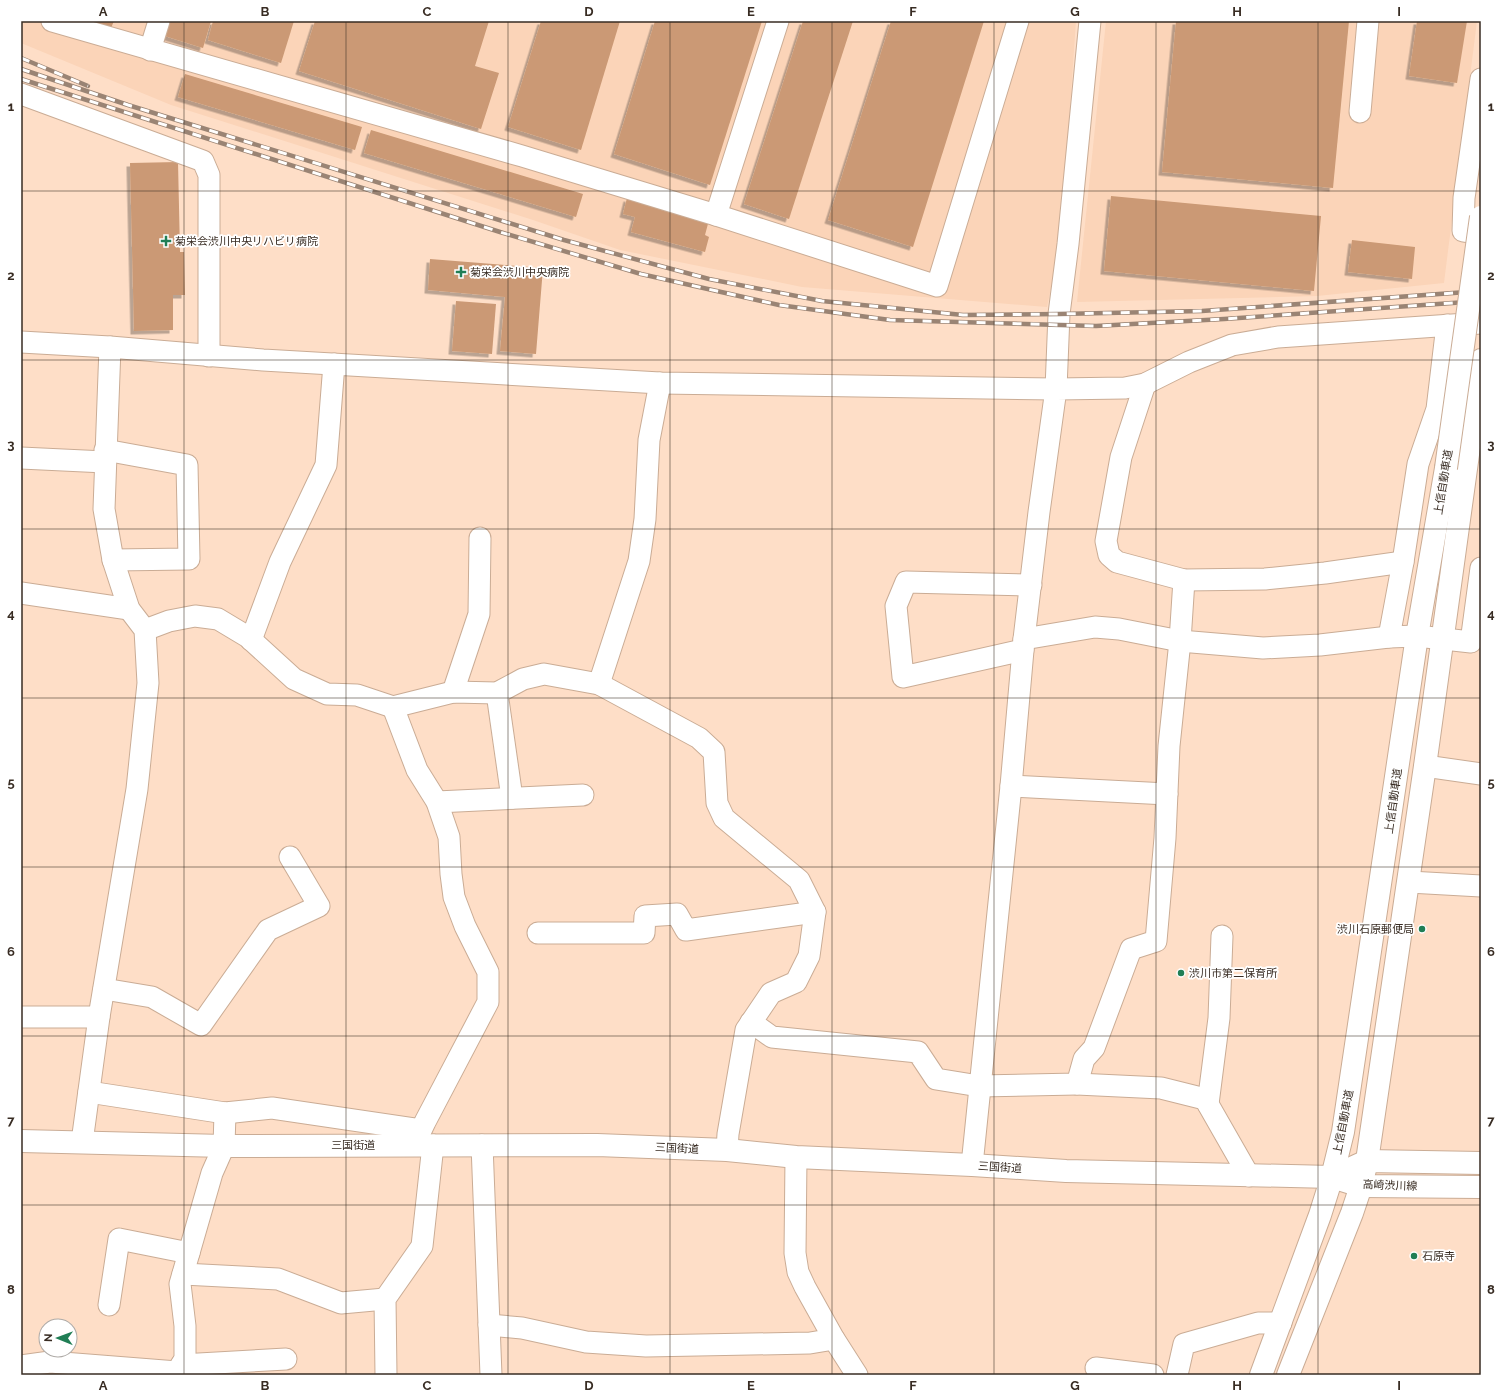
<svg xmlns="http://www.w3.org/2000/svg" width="1502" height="1396" font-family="Raleway,'Noto Sans JP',sans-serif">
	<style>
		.built { fill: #fbd4b8 }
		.building { fill: #cb9974; filter: url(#shadow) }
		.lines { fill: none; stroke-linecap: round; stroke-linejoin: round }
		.minor-casing { stroke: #caac95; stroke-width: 23 }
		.major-casing { stroke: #caac95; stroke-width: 24 }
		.highway-casing { stroke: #caac95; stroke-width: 24 }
		.minor { stroke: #fff; stroke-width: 21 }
		.major { stroke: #fff; stroke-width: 22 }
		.highway { stroke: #fff; stroke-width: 22 }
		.rail-casing { stroke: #9a8474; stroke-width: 4.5 }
		.rail { stroke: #fff; stroke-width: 3; stroke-dasharray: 9; stroke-linecap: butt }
		.highway-bridge-casing { stroke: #caac95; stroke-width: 24; stroke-linecap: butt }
		.highway-bridge { stroke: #fff; stroke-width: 22 }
		.grid { fill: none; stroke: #382c23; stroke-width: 1; stroke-opacity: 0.55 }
		.poi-dot { fill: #207e55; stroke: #fff; stroke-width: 1.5 }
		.labels { text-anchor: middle; stroke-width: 3.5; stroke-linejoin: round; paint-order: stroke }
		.poi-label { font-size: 11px; fill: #382c23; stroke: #fff; text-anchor: start }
		.street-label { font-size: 11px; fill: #382c23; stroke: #fff }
		.neatline { fill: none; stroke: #382c23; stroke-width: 1.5 }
		.grid-label { font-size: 13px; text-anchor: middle; font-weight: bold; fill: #382c23 }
	</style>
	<defs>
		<filter id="shadow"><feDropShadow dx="-3.5" dy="3.5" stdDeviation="0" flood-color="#0004"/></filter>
	</defs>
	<rect width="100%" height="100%" fill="#fedec7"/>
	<g class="built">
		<polygon points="23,21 1076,21 1061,240 1047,307 802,287 620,250 533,220 171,105 21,43 21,26"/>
		<polygon points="1106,21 1477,21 1444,283 1317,296 1077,302"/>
	</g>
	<g class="building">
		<polygon points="89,21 114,21 111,28"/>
		<polygon points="169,21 211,21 203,48 165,36"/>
		<polygon points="213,21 294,21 281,63 208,40"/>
		<polygon points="315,21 489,21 475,66 499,73 481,129 299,71"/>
		<polygon points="541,21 620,21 581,150 508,127"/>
		<polygon points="655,21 762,21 710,185 614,154"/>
		<polygon points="803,21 853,21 789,219 744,204"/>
		<polygon points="891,21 984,21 913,247 828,220"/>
		<polygon points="1176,21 1349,21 1333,188 1162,172"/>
		<polygon points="1417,21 1467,21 1457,83 1409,76"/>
		<polygon points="185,74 362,127 355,150 178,97"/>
		<polygon points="371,130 583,194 576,217 364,153"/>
		<polygon points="178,162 180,252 184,252 185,295 173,295 173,330 134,331 130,163"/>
		<polygon points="1111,196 1321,216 1314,291 1104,271"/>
		<polygon points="627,198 709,220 705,235 709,237 705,252 631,232 635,217 623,214"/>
		<polygon points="1352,240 1415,247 1412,279 1348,272"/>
		<polygon points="430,259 543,268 536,354 500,351 505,297 428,290"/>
		<polygon points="456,301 496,304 492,354 452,351"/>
	</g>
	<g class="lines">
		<defs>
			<g id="minor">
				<polyline points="52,21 522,156 716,215 937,286 1018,21"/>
				<polyline points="150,50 159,21"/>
				<polyline points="1481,79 1464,198 1463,231 1481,234"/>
				<polyline points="21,94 203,161 209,175 209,356"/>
				<polyline points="1360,112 1368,21"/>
				<polyline points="716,215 778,21"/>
				<polyline points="21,342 110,347 263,360 660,383 1056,389 1059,314 1068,244 1090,21"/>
				<polyline points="1145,384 1121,457 1106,541 1109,555 1117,562 1184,580 1265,579 1325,573 1403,562"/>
				<polyline points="105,450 187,465 189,559 113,560"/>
				<polyline points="21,458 105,462"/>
				<polyline points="21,593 129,609"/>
				<polyline points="145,630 169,621 195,616 218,619 248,637 294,679 327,694 357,695 393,707 453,692 497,693 523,679 544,674 599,684 699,738 714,752 717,803 724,818 799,880 815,912 809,956 796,982 771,993 746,1030 728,1134 727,1150"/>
				<polyline points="1389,637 1403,562 1418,464 1437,409 1447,325"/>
				<polyline points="1024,639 1095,627 1119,629 1180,641 1263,648 1320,645 1389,637 1417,636 1471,642 1481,568"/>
				<polyline points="251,640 280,562 326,465 334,364"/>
				<polyline points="1023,650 903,677 896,606 906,582 1031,585"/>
				<polyline points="599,684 639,561 645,519 649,440 660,383"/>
				<polyline points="453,692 479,614 480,538"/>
				<polyline points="497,693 512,798"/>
				<polyline points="393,707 417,770 437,802 449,837 451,874 454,897 465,926 488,972 488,1002 425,1122 414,1145"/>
				<polyline points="1425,766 1481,774"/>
				<polyline points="1011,786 1167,794"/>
				<polyline points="437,802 583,795"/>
				<polyline points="1409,882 1481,886"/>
				<polyline points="538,933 644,933 645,916 677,914 686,930 815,912"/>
				<polyline points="104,989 152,997 201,1025 268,930 319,906 290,857"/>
				<polyline points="21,1017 99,1017"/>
				<polyline points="751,1022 772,1037 918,1052 936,1079 979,1086 1077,1084 1084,1059 1094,1048 1131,949 1156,941 1165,838 1169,746 1180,641 1184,580"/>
				<polyline points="1077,1084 1161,1088 1205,1099 1249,1176"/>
				<polyline points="89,1092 225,1113 272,1108 421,1130"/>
				<polyline points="1208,1104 1219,1018 1222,936"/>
				<polyline points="82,1142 99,1017 137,789 148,683 145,630 129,609 113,560 104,509 110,347"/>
				<polyline points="482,1145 491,1375"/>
				<polyline points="796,1157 795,1253 798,1272 805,1287 834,1339 857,1375"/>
				<polyline points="972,1165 1011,786 1024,639 1039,512 1056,389 1125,388 1145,384 1189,362 1232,345 1278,337 1481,323"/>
				<polyline points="183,1274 278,1279 341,1303 385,1299"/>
				<polyline points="109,1305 119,1239 189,1253"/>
				<polyline points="489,1325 522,1328 586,1342 646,1346 810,1343 834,1339"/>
				<polyline points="181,1365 286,1359"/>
				<polyline points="21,1366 50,1362 177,1372"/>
				<polyline points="1096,1368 1153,1375"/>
				<polyline points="177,1375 185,1358 185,1326 180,1284 212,1173 224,1146 225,1113"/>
				<polyline points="386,1375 385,1299 422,1246 433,1145"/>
				<polyline points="1177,1375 1184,1344 1258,1323 1281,1323"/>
			</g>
			<g id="major">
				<polyline points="21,1141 224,1146 597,1145 727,1150 796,1157 972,1165 1066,1171 1332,1177 1361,1186 1481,1187"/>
				<polyline points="1332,1177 1367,1161 1481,1163"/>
			</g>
			<g id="highway">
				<polyline points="1261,1375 1320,1215 1332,1177 1343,1132 1417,636 1446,468"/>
				<polyline points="1288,1375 1352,1213 1361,1186 1367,1161 1425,766 1481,360"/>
			</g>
		</defs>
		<use href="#minor" class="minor-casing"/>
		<use href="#major" class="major-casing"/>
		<use href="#highway" class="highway-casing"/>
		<use href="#minor" class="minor"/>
		<use href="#major" class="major"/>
		<use href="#highway" class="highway"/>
		<defs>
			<g id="rail">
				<polyline points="21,58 88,86"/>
				<polyline points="21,69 128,105 564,240 709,279 822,301 963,315 1059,314 1202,311 1481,291"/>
				<polyline points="21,79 500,232 641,274 779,305 890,320 1096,326 1224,319 1481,301"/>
			</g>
		</defs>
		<use href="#rail" class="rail-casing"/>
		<use href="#rail" class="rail"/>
		<defs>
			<polyline id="highway-bridge" points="1446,468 1481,217"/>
		</defs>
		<use href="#highway-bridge" class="highway-bridge-casing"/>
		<use href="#highway-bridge" class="highway-bridge"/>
	</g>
	<path class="grid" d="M184 21V1375M346 21V1375M508 21V1375M670 21V1375M832 21V1375M994 21V1375M1156 21V1375M1318 21V1375M21 191H1481M21 360H1481M21 529H1481M21 698H1481M21 867H1481M21 1036H1481M21 1205H1481"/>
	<g class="poi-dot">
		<path d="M164 235h4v4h4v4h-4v4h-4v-4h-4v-4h4z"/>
		<path d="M459 266h4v4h4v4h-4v4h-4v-4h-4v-4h4z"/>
		<circle cx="1422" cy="929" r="4"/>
		<circle cx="1181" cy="973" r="4"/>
		<circle cx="1414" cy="1256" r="4"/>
	</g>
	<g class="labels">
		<g class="poi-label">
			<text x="175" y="245">菊栄会渋川中央リハビリ病院</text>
			<text x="470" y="276">菊栄会渋川中央病院</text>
			<text x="1414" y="933" text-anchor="end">渋川石原郵便局</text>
			<text x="1189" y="977">渋川市第二保育所</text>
			<text x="1422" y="1260">石原寺</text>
		</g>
		<g class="street-label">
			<text transform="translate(1443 482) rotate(-81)" y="4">上信自動車道</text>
			<text transform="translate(1393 801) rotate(-82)" y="4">上信自動車道</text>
			<text transform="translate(1343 1122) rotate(-79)" y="4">上信自動車道</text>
			<text x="353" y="1149">三国街道</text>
			<text transform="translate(677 1148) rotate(3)" y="4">三国街道</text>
			<text transform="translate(1000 1167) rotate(4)" y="4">三国街道</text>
			<text transform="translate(1390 1185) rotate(2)" y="4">高崎渋川線</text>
		</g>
	</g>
	<rect width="1502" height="1396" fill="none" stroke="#ffffff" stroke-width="44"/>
	<g transform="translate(58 1338) rotate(271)"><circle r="19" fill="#ffffff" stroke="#afaba7"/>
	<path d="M0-3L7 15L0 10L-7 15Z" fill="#207e55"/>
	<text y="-6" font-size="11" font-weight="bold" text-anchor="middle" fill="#382c23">N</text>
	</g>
	<rect x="22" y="22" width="1458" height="1352" class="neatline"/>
	<g class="grid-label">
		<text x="103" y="16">A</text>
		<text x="265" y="16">B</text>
		<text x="427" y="16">C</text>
		<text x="589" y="16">D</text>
		<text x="751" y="16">E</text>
		<text x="913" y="16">F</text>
		<text x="1075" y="16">G</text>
		<text x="1237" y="16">H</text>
		<text x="1399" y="16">I</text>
		<text x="11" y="111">1</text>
		<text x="1491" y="111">1</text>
		<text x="11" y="280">2</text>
		<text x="1491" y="280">2</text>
		<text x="11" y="449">3</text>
		<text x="1491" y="449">3</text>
		<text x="11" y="618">4</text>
		<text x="1491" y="618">4</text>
		<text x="11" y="787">5</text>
		<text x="1491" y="787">5</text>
		<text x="11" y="956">6</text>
		<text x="1491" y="956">6</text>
		<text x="11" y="1125">7</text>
		<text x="1491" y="1125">7</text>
		<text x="11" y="1294">8</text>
		<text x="1491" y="1294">8</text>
		<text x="103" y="1390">A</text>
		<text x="265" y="1390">B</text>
		<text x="427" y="1390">C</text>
		<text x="589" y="1390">D</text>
		<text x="751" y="1390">E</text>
		<text x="913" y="1390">F</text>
		<text x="1075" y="1390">G</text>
		<text x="1237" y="1390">H</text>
		<text x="1399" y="1390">I</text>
	</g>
</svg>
